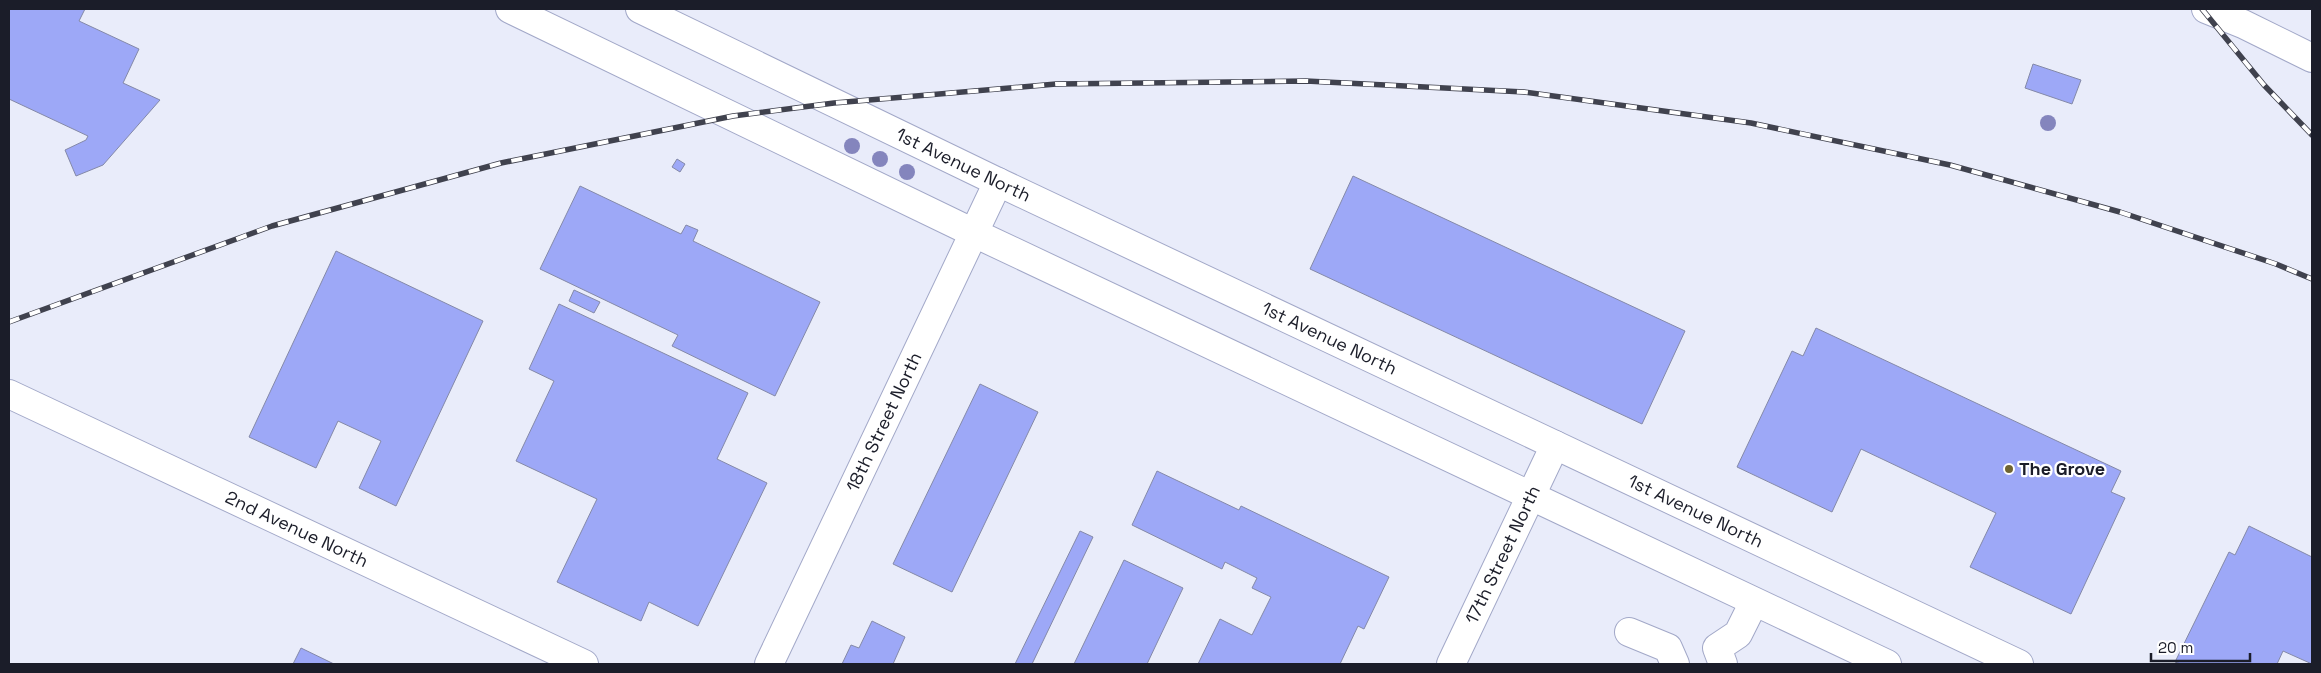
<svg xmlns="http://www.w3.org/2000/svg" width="2321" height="673" font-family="'Space Grotesk',sans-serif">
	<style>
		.building { fill: #9da8f7; stroke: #8489a8 }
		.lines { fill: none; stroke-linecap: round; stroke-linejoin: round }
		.minor-casing { stroke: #a2a8c8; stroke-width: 30 }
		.major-casing { stroke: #a2a8c8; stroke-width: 30 }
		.minor { stroke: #fff; stroke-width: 28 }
		.major { stroke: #fff; stroke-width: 28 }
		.rail-casing { stroke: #40424e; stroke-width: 5.5 }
		.rail { stroke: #fff; stroke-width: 4; stroke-dasharray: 11; stroke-linecap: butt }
		.tree { fill: #8485bd }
		.poi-dot { fill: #6f6431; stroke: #fff; stroke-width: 2 }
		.labels { text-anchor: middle; stroke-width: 4.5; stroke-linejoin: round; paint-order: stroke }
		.street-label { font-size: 18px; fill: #1b1d29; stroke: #fff }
		.poi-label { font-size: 18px; font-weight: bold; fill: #1b1d29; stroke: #fff; text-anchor: start }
	</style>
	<rect width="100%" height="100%" fill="#e9ecfa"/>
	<g class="building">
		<polygon points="9,9 85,9 79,21 139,49 123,83 160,100 103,165 76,176 65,150 86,140 88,136 9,99"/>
		<polygon points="2033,64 2081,80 2072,104 2025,88"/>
		<polygon points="677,159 685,164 680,172 672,167"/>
		<polygon points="1353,176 1685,331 1642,424 1310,269"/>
		<polygon points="580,186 681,234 686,225 698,230 693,241 820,302 775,396 672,346 678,335 540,269"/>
		<polygon points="336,251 483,321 396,506 359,488 381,441 338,421 316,468 249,437"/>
		<polygon points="574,290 600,302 594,313 569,301"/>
		<polygon points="559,304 748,393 717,459 767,483 698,626 649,602 641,621 557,582 597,499 516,461 554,381 529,369"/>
		<polygon points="1816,328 2121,471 2111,492 2125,498 2071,614 1970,567 1996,513 1861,449 1832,512 1737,467 1792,351 1803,356"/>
		<polygon points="980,384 1038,412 952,592 893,564"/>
		<polygon points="1157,471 1239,510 1241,506 1389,577 1364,629 1358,626 1340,664 1198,664 1220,619 1252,635 1271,597 1252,588 1257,578 1225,562 1222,569 1132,525"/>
		<polygon points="2249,526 2312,557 2312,664 2283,651 2277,664 2181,664 2175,662 2229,552 2235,555"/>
		<polygon points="1080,531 1093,537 1032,664 1015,664"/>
		<polygon points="1124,560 1183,588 1147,664 1074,664"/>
		<polygon points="872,621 905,637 893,664 842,664 851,645 859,648"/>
		<polygon points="301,648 334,664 293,664"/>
	</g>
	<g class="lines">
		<defs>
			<g id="minor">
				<polyline points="2206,9 2243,24 2312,58"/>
				<path id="s1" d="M9 394 584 664"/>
				<polyline points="1629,632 1668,648 1675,664"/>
				<path id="s2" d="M769 664 998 182"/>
				<path id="s3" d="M1451 664 1555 445"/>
				<polyline points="1723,664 1717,648 1738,634 1754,602"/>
			</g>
			<g id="major">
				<polyline points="510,9 974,233 1887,664"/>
				<path id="s4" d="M640 9 998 182 2019 664"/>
			</g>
		</defs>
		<use href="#minor" class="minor-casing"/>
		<use href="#major" class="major-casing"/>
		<use href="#minor" class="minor"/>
		<use href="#major" class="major"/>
		<defs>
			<g id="rail">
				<polyline points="2202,9 2264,85 2312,135"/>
				<polyline points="9,322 272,226 501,163 733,116 834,103 1056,84 1306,81 1524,92 1751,123 1950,165 2120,212 2276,264 2312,279"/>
			</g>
		</defs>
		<use href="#rail" class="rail-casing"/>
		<use href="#rail" class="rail"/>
	</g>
	<g class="tree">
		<circle cx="2048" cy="123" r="8"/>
		<circle cx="852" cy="146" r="8"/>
		<circle cx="880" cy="159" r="8"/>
		<circle cx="907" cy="172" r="8"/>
	</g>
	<circle class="poi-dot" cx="2009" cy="469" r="5"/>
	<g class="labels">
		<g class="street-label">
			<text dy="6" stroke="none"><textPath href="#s4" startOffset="359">1st Avenue North</textPath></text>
			<text dy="6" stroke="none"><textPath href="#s4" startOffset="764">1st Avenue North</textPath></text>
			<text dy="6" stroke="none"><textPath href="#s2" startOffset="268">18th Street North</textPath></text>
			<text dy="6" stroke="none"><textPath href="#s4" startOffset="1169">1st Avenue North</textPath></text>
			<text dy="6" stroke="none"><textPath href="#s1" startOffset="318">2nd Avenue North</textPath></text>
			<text dy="6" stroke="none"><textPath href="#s3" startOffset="121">17th Street North</textPath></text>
		</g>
		<g class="poi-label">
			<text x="2019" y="475">The Grove</text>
		</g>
	</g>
	<rect width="2321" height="673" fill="none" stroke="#1b1d29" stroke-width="20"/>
	<path d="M2151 653v8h99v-8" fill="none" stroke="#1b1d29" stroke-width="2.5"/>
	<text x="2158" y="653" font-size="15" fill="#1b1d29" stroke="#ffffff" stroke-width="4" paint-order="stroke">20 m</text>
</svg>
